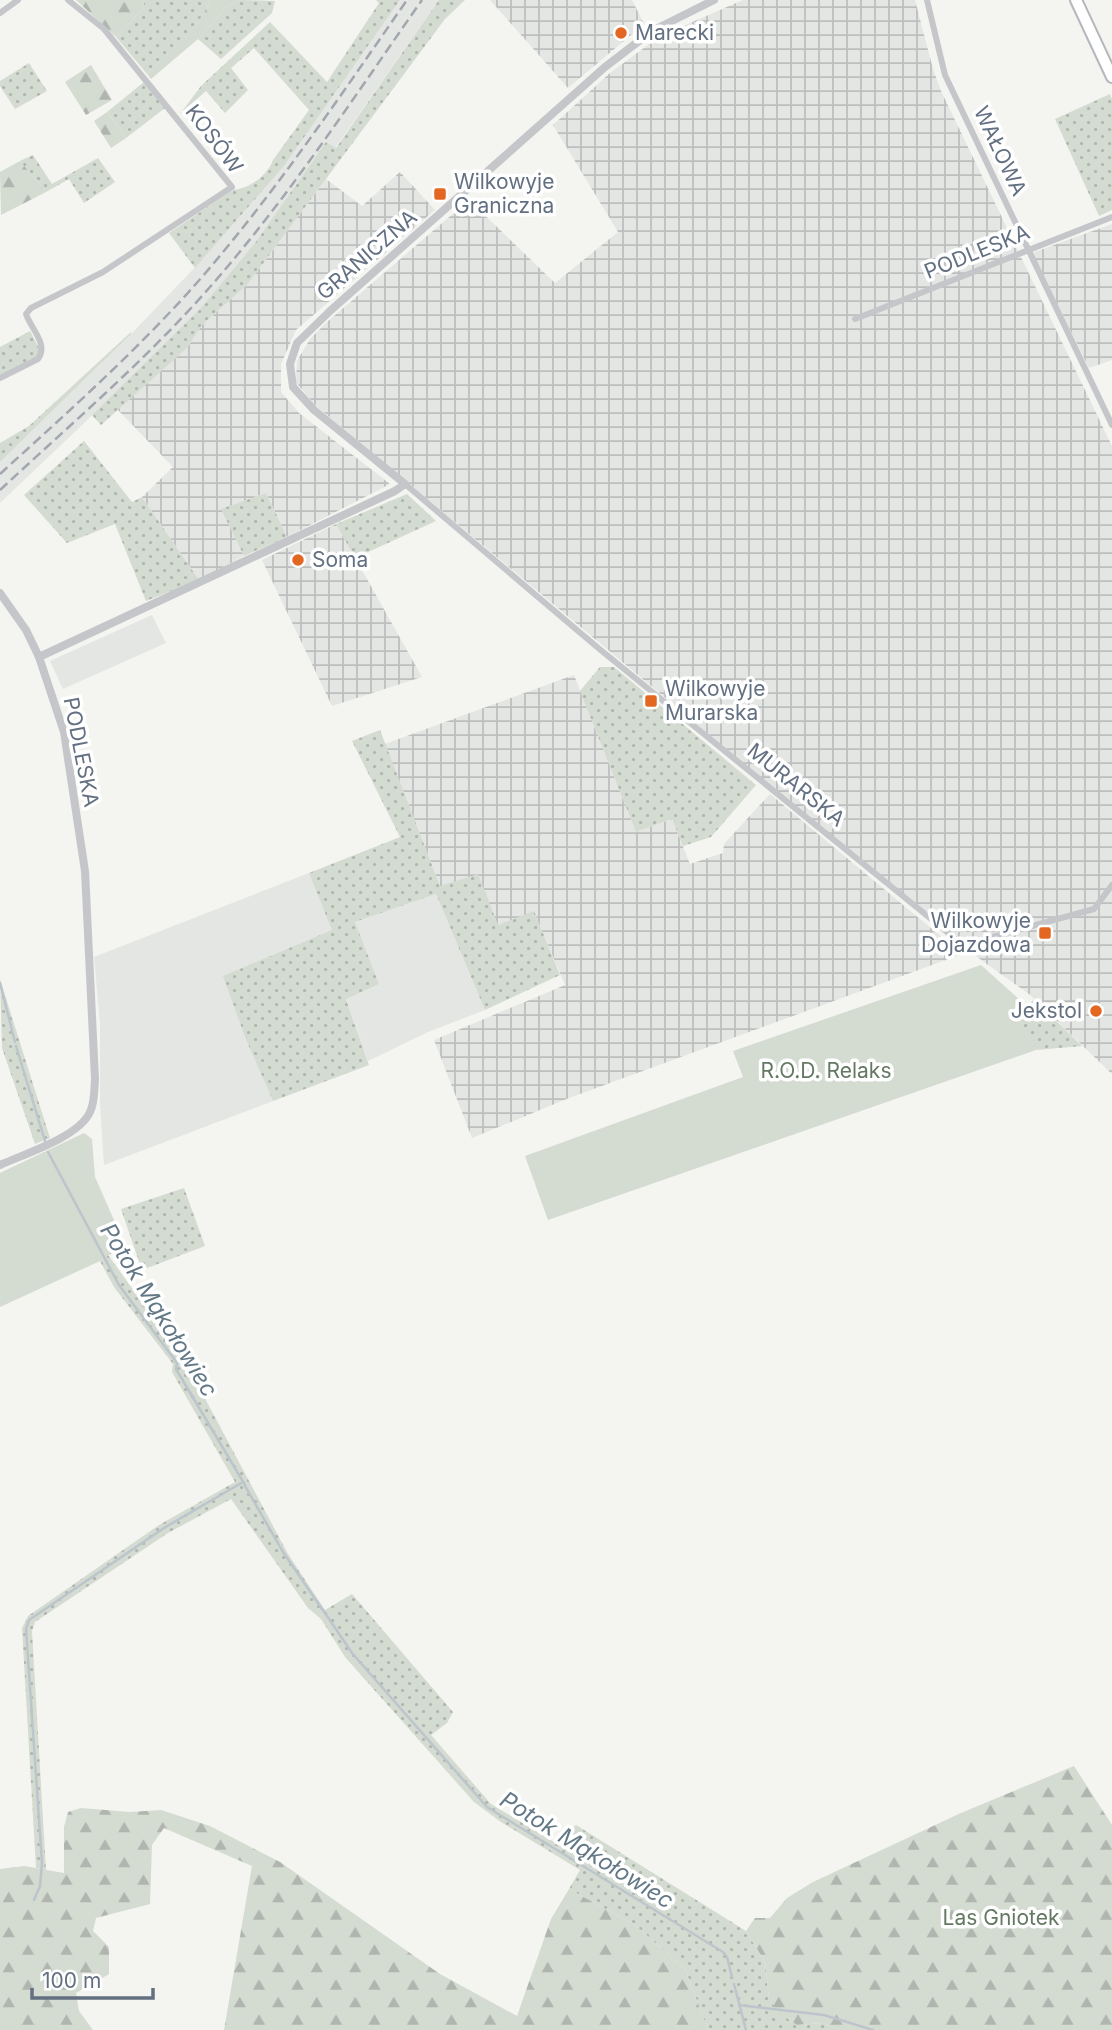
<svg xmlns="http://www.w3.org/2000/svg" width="1112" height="2030" font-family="Inter,sans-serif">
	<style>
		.built { fill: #e4e6e4 }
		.industrial { fill: url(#industrial-grid) }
		.grass { fill: url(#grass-dots) }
		.forest { fill: url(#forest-firs) }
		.garden { fill: #d4dbd1 }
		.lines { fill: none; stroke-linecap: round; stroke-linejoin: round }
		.stream { stroke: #bdc5cc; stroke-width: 2.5 }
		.primary-casing { stroke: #b4b7bc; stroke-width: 14 }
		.minor { stroke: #c4c6ca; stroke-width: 6 }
		.tertiary { stroke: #c4c6ca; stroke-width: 8 }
		.primary { stroke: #fff; stroke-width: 10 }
		.rail { stroke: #a2a6ad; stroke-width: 2.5; stroke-dasharray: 10 5; stroke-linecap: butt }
		.poi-dot { fill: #e46721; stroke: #fff; stroke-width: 2.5 }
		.labels { text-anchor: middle; stroke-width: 7; stroke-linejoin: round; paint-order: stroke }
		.poi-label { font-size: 21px; fill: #637082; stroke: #fff; text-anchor: start }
		.street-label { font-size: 21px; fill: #637082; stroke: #fff }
		.park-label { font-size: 21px; fill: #647962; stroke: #fff }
		.water-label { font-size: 23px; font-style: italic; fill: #637886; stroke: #fff }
	</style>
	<defs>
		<pattern id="industrial-grid" width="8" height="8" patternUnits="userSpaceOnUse" patternTransform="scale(1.75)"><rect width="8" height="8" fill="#e4e6e4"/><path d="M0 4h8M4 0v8" fill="none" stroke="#bcbfbe"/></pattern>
		<pattern id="grass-dots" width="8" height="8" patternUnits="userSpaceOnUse" patternTransform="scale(1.75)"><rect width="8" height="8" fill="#d4dbd1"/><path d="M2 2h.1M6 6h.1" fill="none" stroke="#b0b6af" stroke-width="1.8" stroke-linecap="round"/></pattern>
		<pattern id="forest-firs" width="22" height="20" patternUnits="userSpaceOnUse" patternTransform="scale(1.75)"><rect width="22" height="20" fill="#d4dbd1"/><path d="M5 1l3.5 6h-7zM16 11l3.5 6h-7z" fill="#b0b6af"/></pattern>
	</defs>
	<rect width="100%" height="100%" fill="#f4f4f0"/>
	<g class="built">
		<polygon points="400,0 439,0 335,148 326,142 255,243 185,327 0,503 0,462 131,334 203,259 284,166"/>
		<polygon points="152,615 166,643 63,689 50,661"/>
		<polygon points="309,873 333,930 247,1042 273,1101 104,1165 100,1105 100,1023 94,957"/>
		<polygon points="436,894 485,1010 428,1032 368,1061 346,998 379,984 355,922"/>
	</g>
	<g class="industrial">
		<polygon points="490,0 632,0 644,24 568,88"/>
		<polygon points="743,0 915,0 933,69 941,91 1112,446 1112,1074 1029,994 963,947 314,404 296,382 297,361 310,339 327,322 469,200 555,283 618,232 553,125 610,73 660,36"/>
		<polygon points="400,172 435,210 296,330 281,364 281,392 299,413 390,484 287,537 266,493 222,509 244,556 199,580 142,497 173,467 117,409 187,348 202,325 247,285 326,179 362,206"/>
		<polygon points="1112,224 1112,360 1089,368 1032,253"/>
		<polygon points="336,524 422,677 332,706 262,560"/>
		<polygon points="574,675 636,832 672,819 690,864 723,853 724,844 770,794 962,954 569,1098 472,1138 434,1040 565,985 534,912 498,925 440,886 385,744"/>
	</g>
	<g class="grass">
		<path d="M145 0H210C202 26 167 55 147 74L116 37 142 10Z"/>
		<polygon points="242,0 275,1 272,13 221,59 198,39 228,6"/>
		<path d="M376 0H400L284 166 195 268 169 233 233 190C249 189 268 175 273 160L309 110 254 48 231 68 248 90 225 113 206 91 180 114 201 86 270 22 327 82 379 3Z"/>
		<polygon points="439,0 465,0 445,19 247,285 202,325 187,348 101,425 92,415 200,309 255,243 326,142 336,148"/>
		<polygon points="29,63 47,91 15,109 0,86 0,81"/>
		<polygon points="144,82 165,108 126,138 107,112"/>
		<polygon points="1110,94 1112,99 1112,210 1099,216 1055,119"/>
		<polygon points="33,155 52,184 98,158 115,182 84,203 69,179 46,192 20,161"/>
		<polygon points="30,331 40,350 35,359 0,375 0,347"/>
		<polygon points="131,332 131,334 0,462 0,443 29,426"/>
		<polygon points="84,441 132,502 142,497 199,580 146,601 115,524 67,543 24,495"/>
		<polygon points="266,493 287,537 244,556 221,509"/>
		<polygon points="407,494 436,521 355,558 336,524"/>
		<polygon points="600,667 614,667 756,785 711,837 683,846 672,819 636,832 580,691"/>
		<polygon points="380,730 440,886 478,874 498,925 534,911 560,975 485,1010 436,894 355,922 379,984 346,999 369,1065 273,1101 247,1042 223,976 332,930 309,873 400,837 352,741"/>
		<polygon points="0,979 50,1138 35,1144 2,1048"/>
		<polygon points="1034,999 1082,1046 1036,1050 1016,1019"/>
		<polygon points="184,1188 205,1246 142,1270 121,1209"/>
		<polygon points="108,1255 186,1363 288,1554 325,1610 352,1594 453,1712 447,1723 431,1735 491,1804 554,1842 576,1825 746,1931 765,1962 769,1999 797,2025 823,2023 840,2030 708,2030 685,1969 635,1925 569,1889 580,1870 501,1822 474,1802 345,1657 321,1619 308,1608 231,1499 168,1533 35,1622 32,1631 46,1870 36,1868 22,1628 28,1616 159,1525 235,1482 172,1372 173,1364 114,1287 100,1261"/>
	</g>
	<g class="forest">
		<polygon points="76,0 145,0 142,10 116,37"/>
		<path d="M210 0H242L228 6 198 39 151 79 147 74C167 54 202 26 210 0Z"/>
		<polygon points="91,65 112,100 86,115 65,82"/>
		<polygon points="107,112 126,138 111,148 94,121"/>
		<polygon points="20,161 46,192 1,215 0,172"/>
		<polygon points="1074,1766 1112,1825 1112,2030 840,2030 823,2023 797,2025 779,2013 769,1999 765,1962 746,1931 755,1918 770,1918 787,1898 813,1882 961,1813"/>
		<polygon points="81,1808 130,1812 161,1810 210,1826 280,1862 440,1974 517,2016 551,1919 569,1889 635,1925 685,1969 708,2030 224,2030 252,1866 164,1828 152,1845 150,1904 96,1918 93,1931 109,1947 109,1974 76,1993 79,2011 93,2030 0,2030 0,1869 24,1866 64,1873 64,1827 68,1812"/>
	</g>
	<g class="garden">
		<polygon points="981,965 1021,1001 1012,1012 1036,1050 548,1220 525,1156 743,1077 733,1051"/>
		<polygon points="84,1133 92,1139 95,1177 125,1245 100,1261 0,1307 0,1173"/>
	</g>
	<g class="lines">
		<g class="stream">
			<polyline points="0,983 15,1042"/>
			<polyline points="16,1046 45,1141"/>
			<polyline points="48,1152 119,1285 177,1363 176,1369 245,1485"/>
			<polyline points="245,1486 283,1552 322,1609"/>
			<polyline points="323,1610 352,1653 487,1807 723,1952 727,1957 732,1977"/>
			<polyline points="34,1900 40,1886 42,1863 26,1629 29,1620 164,1528 243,1482"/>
			<polyline points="734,1984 746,2030"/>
			<polyline points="739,2005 824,2015 873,2030"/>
		</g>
		<defs>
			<polyline id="primary" points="1076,0 1112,77"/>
		</defs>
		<use href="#primary" class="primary-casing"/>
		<g class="minor">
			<polyline points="927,0 945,75 1112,425"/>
			<polyline points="0,13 18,0"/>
			<polyline points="855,319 1112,217"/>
			<path d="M0 378 38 359C49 344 31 329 26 314L31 308 103 272 232 187 104 29 68 0"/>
			<polyline points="405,484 597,647 963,945 1094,909 1112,885"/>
		</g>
		<g class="tertiary">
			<path d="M0 593 26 630 39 657 64 732 85 871 95 1079C94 1091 95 1102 90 1112 79 1137 24 1154 0 1165"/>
			<polyline points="39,657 395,491 405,484 314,410 293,387 290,364 297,343 330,311 605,67 652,31 714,0"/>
		</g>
		<use href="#primary" class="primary"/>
		<g class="rail">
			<path d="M0 474C69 411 140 348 202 277 277 190 341 95 407 0"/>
			<path d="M0 490C71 424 146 360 210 287 289 197 354 97 422 0"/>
		</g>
	</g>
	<g class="poi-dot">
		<circle cx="621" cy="33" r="7"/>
		<rect x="433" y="187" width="14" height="14" rx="3.5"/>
		<circle cx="298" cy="560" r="7"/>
		<rect x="644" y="694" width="14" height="14" rx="3.5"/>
		<rect x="1038" y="926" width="14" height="14" rx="3.5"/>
		<circle cx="1096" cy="1011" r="7"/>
	</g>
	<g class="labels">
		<g class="poi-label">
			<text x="635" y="40">Marecki</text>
			<text x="454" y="189">Wilkowyje<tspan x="454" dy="24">Graniczna</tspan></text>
			<text x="312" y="567">Soma</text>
			<text x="665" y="696">Wilkowyje<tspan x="665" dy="24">Murarska</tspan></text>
			<text x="1031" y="928" text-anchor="end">Wilkowyje<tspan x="1031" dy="24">Dojazdowa</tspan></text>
			<text x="1082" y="1018" text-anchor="end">Jekstol</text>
		</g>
		<g class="street-label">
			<text transform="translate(214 139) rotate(53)" y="7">KOSÓW</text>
			<text transform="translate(1000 151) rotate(65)" y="7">WAŁOWA</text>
			<text transform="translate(977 252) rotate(-22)" y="7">PODLESKA</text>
			<text transform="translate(367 255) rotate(-41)" y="7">GRANICZNA</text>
			<text transform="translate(81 752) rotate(79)" y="7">PODLESKA</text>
			<text transform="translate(796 785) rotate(39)" y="7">MURARSKA</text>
		</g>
		<g class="park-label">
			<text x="826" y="1078">R.O.D. Relaks</text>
			<text x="1001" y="1925">Las Gniotek</text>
		</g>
		<g class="water-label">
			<text transform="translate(159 1310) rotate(58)" y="8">Potok Mąkołowiec</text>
			<text transform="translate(587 1850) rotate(32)" y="8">Potok Mąkołowiec</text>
		</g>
	</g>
	<path d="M32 1988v10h121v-10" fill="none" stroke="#637082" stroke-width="3.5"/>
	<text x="42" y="1988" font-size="21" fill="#637082" stroke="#ffffff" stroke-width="5" paint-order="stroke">100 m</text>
</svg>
